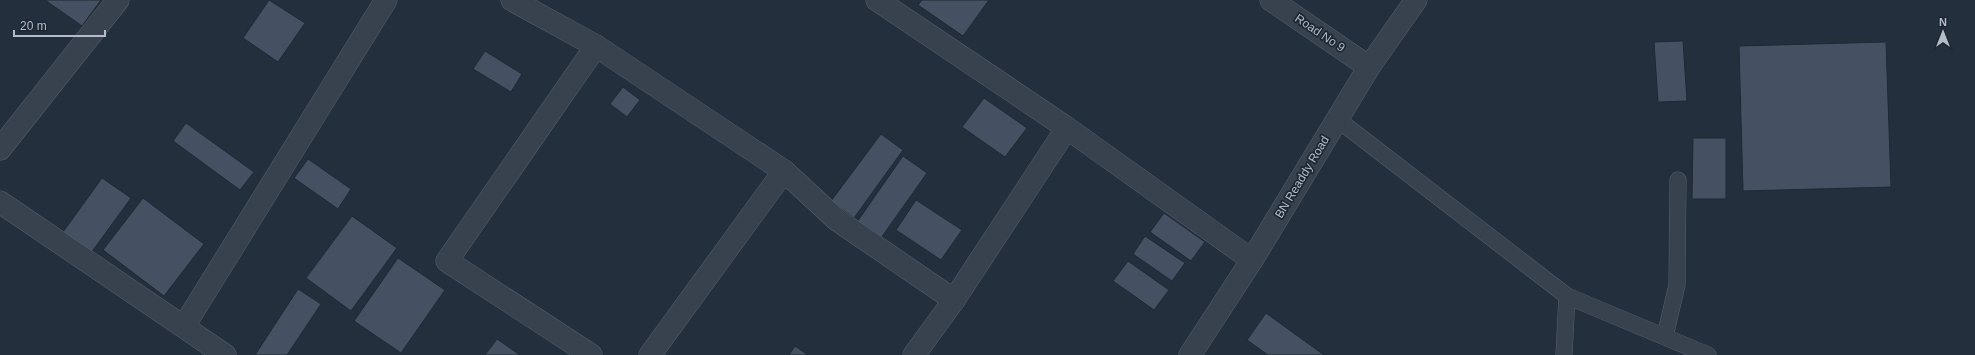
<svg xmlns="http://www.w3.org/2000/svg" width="1975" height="355" font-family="Arial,sans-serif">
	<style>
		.building { fill: #455162; stroke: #1f2835 }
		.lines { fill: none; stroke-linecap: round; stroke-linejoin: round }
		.service-casing { stroke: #565f6c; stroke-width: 17 }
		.minor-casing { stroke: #565f6c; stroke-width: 23 }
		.tertiary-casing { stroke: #565f6c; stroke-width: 23 }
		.service { stroke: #38414e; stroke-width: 16 }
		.minor { stroke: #38414e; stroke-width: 22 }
		.tertiary { stroke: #38414e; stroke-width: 22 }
		.labels { text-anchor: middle; stroke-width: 3.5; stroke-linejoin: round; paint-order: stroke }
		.street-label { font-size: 12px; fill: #b4bcc9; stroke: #1d2633 }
	</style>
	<rect width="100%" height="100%" fill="#242f3e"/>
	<g class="building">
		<polygon points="45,0 101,0 82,26"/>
		<polygon points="269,0 305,23 278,62 243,38"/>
		<polygon points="922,0 989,0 963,36 918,5"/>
		<polygon points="1683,41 1687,101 1658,102 1654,42"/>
		<polygon points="1886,42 1891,187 1743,191 1739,46"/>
		<polygon points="485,51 522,74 511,92 473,69"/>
		<polygon points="623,87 640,100 627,117 610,104"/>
		<polygon points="984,98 1027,128 1005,157 962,127"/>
		<polygon points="186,123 254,172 240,190 173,141"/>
		<polygon points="881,134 903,150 854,218 831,201"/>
		<polygon points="1693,138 1726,138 1726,199 1692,199"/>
		<polygon points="903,156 927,173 881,238 857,222"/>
		<polygon points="308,159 351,189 338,209 294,178"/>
		<polygon points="102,178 131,198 91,253 63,232"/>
		<polygon points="143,198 204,244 164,296 103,250"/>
		<polygon points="916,200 962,230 941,260 896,230"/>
		<polygon points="1164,213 1205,242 1191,261 1150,232"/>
		<polygon points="352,216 397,248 351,311 306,278"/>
		<polygon points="1145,236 1185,263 1172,281 1133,254"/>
		<polygon points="398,258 445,290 401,353 354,321"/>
		<polygon points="1128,261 1169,290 1154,310 1113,281"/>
		<polygon points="298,289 321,304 287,355 255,355"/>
		<polygon points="1266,313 1324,355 1268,355 1247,340"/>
		<polygon points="497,339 520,355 485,355"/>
		<polygon points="795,346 808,355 789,355"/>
	</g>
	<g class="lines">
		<defs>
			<g id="service">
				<polyline points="1337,119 1567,296 1708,355"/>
				<polyline points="1665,336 1677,285 1678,180"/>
				<polyline points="1564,355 1567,296"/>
			</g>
			<g id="minor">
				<polyline points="512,0 596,46 784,171 837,220 954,300"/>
				<polyline points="877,0 1067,128 1252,260"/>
				<polyline points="1271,0 1369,67"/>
				<polyline points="0,149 118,0"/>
				<polyline points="0,202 225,355"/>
				<polyline points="184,326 386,0"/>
				<polyline points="591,355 447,261 596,46"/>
				<polyline points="650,355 784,171"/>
				<polyline points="914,355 954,300 1067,128"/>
			</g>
			<polyline id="tertiary" points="1190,355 1252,260 1369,67 1416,0"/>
		</defs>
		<use href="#service" class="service-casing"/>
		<use href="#minor" class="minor-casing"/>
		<use href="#tertiary" class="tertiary-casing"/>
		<use href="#service" class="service"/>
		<use href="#minor" class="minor"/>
		<use href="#tertiary" class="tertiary"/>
	</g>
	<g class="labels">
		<g class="street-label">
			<text transform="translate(1320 33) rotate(34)" y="4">Road No 9</text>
			<text transform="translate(1302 177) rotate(-59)" y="4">BN Readdy Road</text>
		</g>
	</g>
	<g transform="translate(1943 32)" stroke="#1d2633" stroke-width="3" paint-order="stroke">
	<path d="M0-3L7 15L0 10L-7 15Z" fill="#b4bcc9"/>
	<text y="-6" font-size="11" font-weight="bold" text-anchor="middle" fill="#b4bcc9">N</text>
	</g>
	<path d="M14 30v6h91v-6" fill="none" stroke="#b4bcc9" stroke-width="2"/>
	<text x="20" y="30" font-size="12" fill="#b4bcc9" stroke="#1d2633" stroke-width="3" paint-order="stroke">20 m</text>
</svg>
